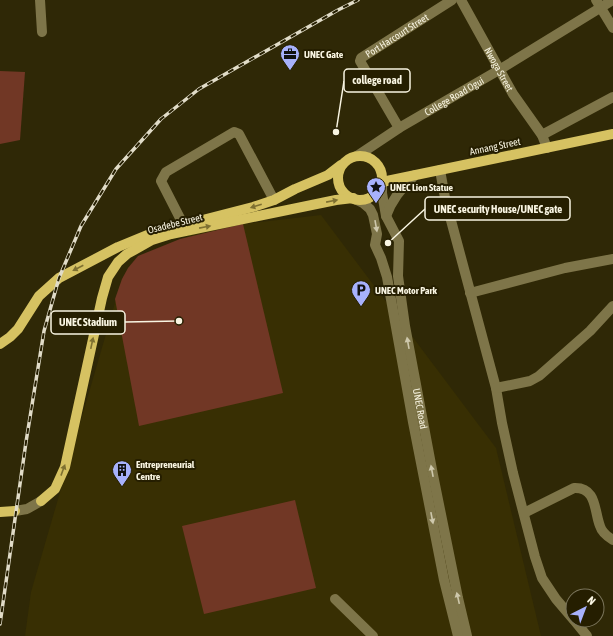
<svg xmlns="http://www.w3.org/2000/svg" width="613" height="636" font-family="'Asap Condensed',sans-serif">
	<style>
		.built { fill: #382f03 }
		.green { fill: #713725 }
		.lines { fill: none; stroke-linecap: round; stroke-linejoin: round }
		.minor { stroke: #7e7549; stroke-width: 10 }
		.major { stroke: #d6c262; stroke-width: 10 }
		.rail-casing { stroke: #e1dcc8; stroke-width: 3.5 }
		.rail { stroke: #251e00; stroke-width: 2; stroke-dasharray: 6; stroke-linecap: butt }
		.oneway { fill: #7e7031 }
		.oneway2 { fill: #cec8ac }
		.labels { text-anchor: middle; stroke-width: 4; stroke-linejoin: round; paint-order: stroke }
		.street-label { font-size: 10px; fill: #f9f5e2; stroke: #251e00 }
		.poi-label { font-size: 10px; font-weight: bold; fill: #f9f5e2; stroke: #251e00; text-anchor: start }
		.leader { fill: none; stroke: #f9f5e2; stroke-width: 1.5 }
		.callout-dot { fill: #f9f5e2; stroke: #251e00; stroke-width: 1.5 }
		.callout { fill: #251e00; stroke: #f9f5e2; stroke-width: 1.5 }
		.callout-label { font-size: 11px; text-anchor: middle; font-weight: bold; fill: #f9f5e2 }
	</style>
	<rect width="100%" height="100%" fill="#2f2806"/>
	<polygon class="built" points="321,215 496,448 541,636 25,636 31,592 122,279 199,229"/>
	<g class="green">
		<polygon points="0,71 25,72 20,140 0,144"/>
		<polygon points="243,224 283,393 139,426 115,299 122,279 128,268 138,256 180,239"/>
		<polygon points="295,500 316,588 204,614 182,526"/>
	</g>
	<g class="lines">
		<g class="minor">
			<polyline points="40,0 42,32"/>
			<path id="s1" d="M461 0 513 94 542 135 547 148"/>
			<polyline points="596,0 613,28"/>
			<path id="s2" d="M399 128 360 61 361 58 452 0"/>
			<polyline points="542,135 613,97"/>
			<path id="s3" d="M357 156 399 128 499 70 613 0"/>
			<polyline points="440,170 445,198 496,388 502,423 513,473 535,557 542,578 556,599 573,619"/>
			<path id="s4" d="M382 182V193L386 216 399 241 398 276 405 326 433 475 458 598 467 636"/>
			<polyline points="353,198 363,203 370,209 373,215 377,234 375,245 381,258 387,277 413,422 444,580 458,636"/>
			<path d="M386 216C392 199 403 186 415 175"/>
			<polyline points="183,224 161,181 166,172 234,132 239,134 274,200"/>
			<polyline points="470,293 565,268 613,259"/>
			<polyline points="496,388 530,381 539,376 590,331 613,306"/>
			<polyline points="15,511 27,509 41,501"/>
			<path d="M524 513 574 488C597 487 594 511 600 526 602 533 608 537 613 540"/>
			<polyline points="335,599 373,636"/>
			<polyline points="574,620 587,636"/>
		</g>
		<g class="major">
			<circle cx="360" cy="178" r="22"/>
			<polyline points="382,182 613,134"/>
			<polyline points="0,344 10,337 18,329 39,296 59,278 118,247 152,233 253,207 274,200 295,189 328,175 341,165"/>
			<polyline points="41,501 55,489 65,467 102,298 108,277 118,262 127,254 152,240 171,234 336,200 353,198"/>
			<polyline points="0,512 15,511"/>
		</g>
		<defs>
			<polyline id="rail" points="0,624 26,442 44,331 59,278 81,226 116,169 161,119 199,89 338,10 358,0"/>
		</defs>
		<use href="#rail" class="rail-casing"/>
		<use href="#rail" class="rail"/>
	</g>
	<defs><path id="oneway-solid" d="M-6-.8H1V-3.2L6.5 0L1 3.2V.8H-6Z"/></defs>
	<g class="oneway">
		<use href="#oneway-solid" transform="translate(332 201) rotate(-11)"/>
		<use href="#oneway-solid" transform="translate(256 206) rotate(163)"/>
		<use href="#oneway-solid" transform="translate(205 227) rotate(-11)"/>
		<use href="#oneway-solid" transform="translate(78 268) rotate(153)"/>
		<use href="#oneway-solid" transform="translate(92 343) rotate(-78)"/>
		<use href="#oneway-solid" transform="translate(63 470) rotate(-70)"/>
	</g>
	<g class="oneway2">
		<use href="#oneway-solid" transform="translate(376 226) rotate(80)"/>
		<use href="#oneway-solid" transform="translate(408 343) rotate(-100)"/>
		<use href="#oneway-solid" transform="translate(432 471) rotate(-101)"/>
		<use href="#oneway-solid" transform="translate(432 518) rotate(79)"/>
		<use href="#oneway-solid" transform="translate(458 598) rotate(-103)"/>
	</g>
	<defs>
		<symbol id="office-pin" viewBox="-11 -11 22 30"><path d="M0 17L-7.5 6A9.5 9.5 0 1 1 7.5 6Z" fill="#a7b1fc" stroke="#251e00"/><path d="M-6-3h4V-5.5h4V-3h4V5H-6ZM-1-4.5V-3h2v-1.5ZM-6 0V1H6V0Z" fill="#111"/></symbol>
		<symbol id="sight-pin" viewBox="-11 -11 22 30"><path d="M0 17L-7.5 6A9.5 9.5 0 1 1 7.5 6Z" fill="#a7b1fc" stroke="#251e00"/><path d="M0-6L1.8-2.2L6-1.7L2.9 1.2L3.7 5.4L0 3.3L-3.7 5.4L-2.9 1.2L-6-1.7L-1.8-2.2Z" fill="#111"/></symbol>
		<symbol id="parking-pin" viewBox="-11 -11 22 30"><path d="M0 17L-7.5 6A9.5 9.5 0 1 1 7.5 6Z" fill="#a7b1fc" stroke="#251e00"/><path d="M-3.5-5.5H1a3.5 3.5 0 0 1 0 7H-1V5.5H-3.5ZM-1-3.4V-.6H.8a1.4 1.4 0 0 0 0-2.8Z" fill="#111"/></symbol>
		<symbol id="building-pin" viewBox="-11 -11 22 30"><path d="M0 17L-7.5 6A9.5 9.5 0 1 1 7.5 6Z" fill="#a7b1fc" stroke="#251e00"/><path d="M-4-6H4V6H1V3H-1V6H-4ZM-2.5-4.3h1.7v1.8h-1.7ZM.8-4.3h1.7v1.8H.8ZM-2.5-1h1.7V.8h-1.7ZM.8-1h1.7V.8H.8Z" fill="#111"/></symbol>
	</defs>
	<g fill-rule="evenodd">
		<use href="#office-pin" x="279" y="43" width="22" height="30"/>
		<use href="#sight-pin" x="365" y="176" width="22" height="30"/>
		<use href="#parking-pin" x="350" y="279" width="22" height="30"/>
		<use href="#building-pin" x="111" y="459" width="22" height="30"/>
	</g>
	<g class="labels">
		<g class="street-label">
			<text dy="4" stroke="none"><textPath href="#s2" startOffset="123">Port Harcourt Street</textPath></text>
			<text dy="4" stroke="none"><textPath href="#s1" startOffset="79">Nwoga Street</textPath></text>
			<text dy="4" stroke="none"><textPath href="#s3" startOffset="114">College Road Ogui</textPath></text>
			<text transform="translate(495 146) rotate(-12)" y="4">Annang Street</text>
			<text transform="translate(175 223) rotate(-14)" y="4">Osadebe Street</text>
			<text dy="4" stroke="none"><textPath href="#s4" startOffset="232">UNEC Road</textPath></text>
		</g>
		<g class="poi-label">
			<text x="304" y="58">UNEC Gate</text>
			<text x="390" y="191">UNEC Lion Statue</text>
			<text x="375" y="294">UNEC Motor Park</text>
			<text x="136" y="468">Entrepreneurial<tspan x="136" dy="12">Centre</tspan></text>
		</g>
	</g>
	<path class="leader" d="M336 132L344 81M388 243L425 209M179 321L125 322"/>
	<g class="callout-dot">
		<circle cx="336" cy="132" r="4"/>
		<circle cx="388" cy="243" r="4"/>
		<circle cx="179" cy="321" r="4"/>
	</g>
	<g class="callout">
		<rect x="344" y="69" width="66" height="23" rx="4"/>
		<rect x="425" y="197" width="145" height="23" rx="4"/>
		<rect x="51" y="311" width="74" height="23" rx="4"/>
	</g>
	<g class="callout-label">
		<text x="377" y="84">college road</text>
		<text x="498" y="213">UNEC security House/UNEC gate</text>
		<text x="88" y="326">UNEC Stadium</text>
	</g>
	<g transform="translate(585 608) rotate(42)"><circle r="19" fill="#251e00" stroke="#7a745a"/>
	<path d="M0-3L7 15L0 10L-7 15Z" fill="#a7b1fc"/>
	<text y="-6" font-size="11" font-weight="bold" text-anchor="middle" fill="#f9f5e2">N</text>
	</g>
</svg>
